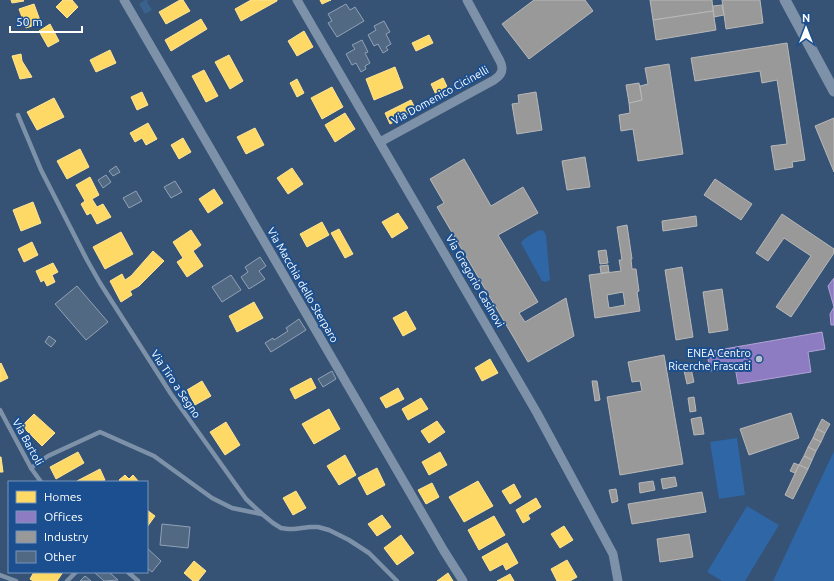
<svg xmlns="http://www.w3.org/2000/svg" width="834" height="581" font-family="Ubuntu,sans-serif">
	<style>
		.green { fill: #2f66a5 }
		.water { fill: #3b618d }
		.homes { fill: #ffd966; stroke: #ffe494 }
		.offices { fill: #8e7cc3; stroke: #b0a3d5 }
		.industry { fill: #999; stroke: #b8b8b8; fill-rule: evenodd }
		.building { fill: #526984; stroke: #92a2b6 }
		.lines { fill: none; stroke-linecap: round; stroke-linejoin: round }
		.service { stroke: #7d92a8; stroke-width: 4.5 }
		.minor { stroke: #7d92a8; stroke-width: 9 }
		.tertiary { stroke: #7d92a8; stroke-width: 11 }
		.poi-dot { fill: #b9c2ce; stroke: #1b4f8f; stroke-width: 1.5 }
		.labels { text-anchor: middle; stroke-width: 4; stroke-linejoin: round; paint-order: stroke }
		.street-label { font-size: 11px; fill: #fff; stroke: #1b4f8f }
		.poi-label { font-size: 11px; fill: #fff; stroke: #1b4f8f; text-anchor: end }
	</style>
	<rect width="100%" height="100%" fill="#365274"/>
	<g class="green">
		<polygon points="539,230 544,231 546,235 550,280 546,282 542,281 521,243 524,239"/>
		<polygon points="737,438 745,495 719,499 710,442"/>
		<polygon points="834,451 834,581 773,581"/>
		<polygon points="747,506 779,525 745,581 722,581 707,572"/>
	</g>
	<polygon class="water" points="145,0 148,0 147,2 152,10 145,14 139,4"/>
	<g class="homes">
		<polygon points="11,0 23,0 24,1 12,3"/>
		<polygon points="63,0 72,0 78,7 67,18 56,7"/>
		<polygon points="180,0 183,0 190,11 166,24 159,12"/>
		<polygon points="251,0 277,0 277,1 241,21 235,9"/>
		<polygon points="320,0 331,0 322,4"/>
		<polygon points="34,4 41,23 26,28 19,9"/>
		<polygon points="201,19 207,29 171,51 165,40"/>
		<polygon points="50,24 59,41 48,47 39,31"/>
		<polygon points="304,31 313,47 297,56 288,41"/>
		<polygon points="429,35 433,43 416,51 412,43"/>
		<polygon points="110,50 116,63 96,72 90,60"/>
		<polygon points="21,54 22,61 32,77 20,79 12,56"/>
		<polygon points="229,55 243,81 230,89 215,62"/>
		<polygon points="395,67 403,88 374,100 366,79"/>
		<polygon points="204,70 218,96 206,102 192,76"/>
		<polygon points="443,78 450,93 438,99 431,84"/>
		<polygon points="297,79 304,93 297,97 290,83"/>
		<polygon points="332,87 343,107 322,119 311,98"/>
		<polygon points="142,92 148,105 137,110 131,97"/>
		<polygon points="54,98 64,117 37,130 27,112"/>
		<polygon points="411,100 416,110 390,124 385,113"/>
		<polygon points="345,113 355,129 335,142 325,125"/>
		<polygon points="148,123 157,139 146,145 142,138 135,142 130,133"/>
		<polygon points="255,128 264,145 246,154 237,137"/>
		<polygon points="183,138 191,152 179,159 171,145"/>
		<polygon points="80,149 89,167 67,179 57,161"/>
		<polygon points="292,168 303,184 288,194 277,178"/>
		<polygon points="90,177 99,195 92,199 97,207 103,204 111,217 97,224 91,213 87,215 81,204 85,201 76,185"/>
		<polygon points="214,189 223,203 208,213 199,199"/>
		<polygon points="33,202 41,223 21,231 13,210"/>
		<polygon points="398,213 408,228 392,238 382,222"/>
		<polygon points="322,222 329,235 307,247 300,234"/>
		<polygon points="339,229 353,254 345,258 331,233"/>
		<polygon points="191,230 201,245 193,251 203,266 187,277 177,262 183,258 173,242"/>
		<polygon points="121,232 133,254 105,269 93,247"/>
		<polygon points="32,242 38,255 24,262 18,249"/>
		<polygon points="153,251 164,261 139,286 130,291 132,295 121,302 110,281 122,274 125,280 131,276"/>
		<polygon points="53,263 58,272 52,275 55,282 47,286 44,280 41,282 36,271"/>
		<polygon points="254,302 263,318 237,332 229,316"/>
		<polygon points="406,311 416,329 403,336 393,318"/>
		<polygon points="490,359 498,373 482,381 475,368"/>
		<polygon points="1,363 8,378 0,382 0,364"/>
		<polygon points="311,378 316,388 295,399 290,389"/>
		<polygon points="202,381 211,396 195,405 187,390"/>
		<polygon points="398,388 404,399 386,408 380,398"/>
		<polygon points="421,398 428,409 408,420 402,409"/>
		<polygon points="329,409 340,429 314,444 302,424"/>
		<polygon points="34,414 55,433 42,446 22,426"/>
		<polygon points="437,421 445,432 429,443 421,431"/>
		<polygon points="226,422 240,445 225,455 210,432"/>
		<polygon points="78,452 84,463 56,479 50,467"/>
		<polygon points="440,452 447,465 429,475 422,462"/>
		<polygon points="345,455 356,475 339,485 327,466"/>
		<polygon points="0,457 1,457 3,472 0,472"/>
		<polygon points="377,468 385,485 367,495 358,478"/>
		<polygon points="100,469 105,480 102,482 76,482 77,481"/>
		<polygon points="125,475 129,479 133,475 139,482 121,482 119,480"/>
		<polygon points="478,481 493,506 464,522 449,497"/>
		<polygon points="432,483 439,497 426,504 418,490"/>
		<polygon points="514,484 521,497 510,504 502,491"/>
		<polygon points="296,491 306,508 293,515 283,498"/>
		<polygon points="536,498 541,507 528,515 530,519 523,523 516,510"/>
		<polygon points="147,510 155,516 147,527"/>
		<polygon points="382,515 391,527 377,536 368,524"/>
		<polygon points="494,516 505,535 479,550 468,530"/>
		<polygon points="564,526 573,540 560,548 551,534"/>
		<polygon points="401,535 414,553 397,565 384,548"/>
		<polygon points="507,543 518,563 506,570 503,564 490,571 482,557"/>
		<polygon points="567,560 577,577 570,581 557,581 551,569"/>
		<polygon points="194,561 206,571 198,581 193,581 184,573"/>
		<polygon points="34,572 63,572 57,581 33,581 30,579"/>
		<polygon points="448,573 453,581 437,581"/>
		<polygon points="510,574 514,581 497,581"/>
	</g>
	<g class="offices">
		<polygon points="834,278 834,325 831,325 830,314 834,307 828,286"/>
		<polygon points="822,332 825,349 808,352 811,372 738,384 735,367 710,371 707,352"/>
	</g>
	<g class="industry">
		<polygon points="534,0 585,0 593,11 529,59 502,24"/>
		<polygon points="650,0 712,0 713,11 653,20"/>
		<polygon points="722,0 760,0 763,23 726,29"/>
		<polygon points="722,5 724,15 714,17 713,6"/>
		<polygon points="713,11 716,30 656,40 653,20"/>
		<polygon points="787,43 805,160 792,162 793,167 775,170 771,146 787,144 777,80 762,83 760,71 695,81 691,58"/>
		<polygon points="669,64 683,154 638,161 633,129 621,131 619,115 630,113 629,103 642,100 640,86 648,84 645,68"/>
		<polygon points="639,83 642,100 629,103 626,85"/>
		<polygon points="536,92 542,130 517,134 512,104 519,103 518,95"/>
		<polygon points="834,118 834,172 815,126"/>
		<polygon points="585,157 590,187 567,190 562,161"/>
		<polygon points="464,159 491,206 523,187 538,213 498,235 538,302 519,313 525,322 566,298 574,336 528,362 437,207 444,203 430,179"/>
		<polygon points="715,179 752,204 741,220 704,195"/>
		<polygon points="782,214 834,249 834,253 791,317 776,307 811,256 784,238 768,261 756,253"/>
		<polygon points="696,216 697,226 663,231 662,221"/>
		<path d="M627 225 632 259H631L632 269H636L639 291 637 292 640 311 595 318 589 275 621 271 619 260H622L617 227ZM623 292 625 305 609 308 607 295Z"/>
		<polygon points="606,250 608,263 600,264 598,251"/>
		<polygon points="608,265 609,272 601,273 600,266"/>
		<polygon points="682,267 693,337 676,340 665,270"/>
		<polygon points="722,289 728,330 709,333 703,292"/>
		<polygon points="664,355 683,464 620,475 607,397 642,391 640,381 632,382 628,362"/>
		<polygon points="690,364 694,382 687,384 683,366"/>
		<polygon points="592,381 597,381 600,400 595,401"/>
		<polygon points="694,397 696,411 690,412 688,398"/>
		<polygon points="791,413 799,438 749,455 740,429"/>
		<polygon points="701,417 704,434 694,435 691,419"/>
		<polygon points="822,419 830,424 825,433 817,429"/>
		<polygon points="817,429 825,433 821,442 813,438"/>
		<polygon points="813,438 821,442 816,451 808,447"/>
		<polygon points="808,447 816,451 812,460 804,456"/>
		<polygon points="804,456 812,460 808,469 799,465"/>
		<polygon points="794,463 799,465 795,473 790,471"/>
		<polygon points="799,465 808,469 793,499 785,495"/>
		<polygon points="675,477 677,486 663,489 661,479"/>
		<polygon points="653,481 655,490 640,493 639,483"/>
		<polygon points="616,489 618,501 612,503 609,490"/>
		<polygon points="702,492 706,512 632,524 628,504"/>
		<polygon points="689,534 693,557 660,562 657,539"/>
	</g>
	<g class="building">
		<polygon points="346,4 350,10 355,7 364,21 337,37 328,23 332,21 328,14"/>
		<polygon points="384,21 390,32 386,34 391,44 386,47 388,50 383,53 378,44 374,46 368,35 376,30 374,26"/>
		<polygon points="362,40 368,52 365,53 370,63 365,66 366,69 361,72 356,63 352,65 346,54 355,49 352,45"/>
		<polygon points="116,166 120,172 113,176 109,171"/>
		<polygon points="106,175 111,182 103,188 98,180"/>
		<polygon points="175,181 182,192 171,198 164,187"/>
		<polygon points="136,191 142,201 129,208 123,198"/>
		<polygon points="260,257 266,266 259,271 265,279 249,289 241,277 248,272 245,267"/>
		<polygon points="231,275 241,290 222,302 212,287"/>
		<polygon points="77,286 108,322 86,340 55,304"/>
		<polygon points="299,319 306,330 271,352 265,343 273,338 274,340 288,331 286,328"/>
		<polygon points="49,336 56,341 51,347 45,342"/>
		<polygon points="332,371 336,379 323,387 318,379"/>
		<polygon points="162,524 190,527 188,548 160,545"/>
		<polygon points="147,548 161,561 152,572 147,568"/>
		<polygon points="94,572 109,572 118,580 104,581"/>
		<polygon points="85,576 91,581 80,581"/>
	</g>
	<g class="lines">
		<g class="service">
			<polyline points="18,115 31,146 41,170 87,260 100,283 171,394 246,499 262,514 273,523 281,528 288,529 294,529 310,527 318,527 329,530 349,540 369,553 397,581"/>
			<polyline points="0,410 31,468 41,482"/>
			<polyline points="31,468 48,456 100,432 154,456 212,498 232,508 261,514"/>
			<polyline points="128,572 138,581"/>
			<polyline points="0,575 16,581"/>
			<polyline points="67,581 76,572"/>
		</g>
		<g class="minor">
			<polyline points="124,0 444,551 463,581"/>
			<polyline points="297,0 537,413 613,554 618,581"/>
			<path d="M380 142 494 80C502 75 504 69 500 61L467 0"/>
		</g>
		<polyline class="tertiary" points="785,0 834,91"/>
	</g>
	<circle class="poi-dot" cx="759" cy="359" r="4"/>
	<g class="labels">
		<g class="street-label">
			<text transform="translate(440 95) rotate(-29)" y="4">Via Domenico Cicinelli</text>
			<text transform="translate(475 281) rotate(60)" y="4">Via Gregorio Casinovi</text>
			<text transform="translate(303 285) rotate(60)" y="4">Via Macchia dello Sterparo</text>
			<text transform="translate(176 384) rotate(56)" y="4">Via Tiro a Segno</text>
			<text transform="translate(28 442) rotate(61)" y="4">Via Bartoli</text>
		</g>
		<g class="poi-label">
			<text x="751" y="357">ENEA Centro<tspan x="751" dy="13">Ricerche Frascati</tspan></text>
		</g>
	</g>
	<rect x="8" y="481" width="140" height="92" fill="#1b4f8f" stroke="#7695bc"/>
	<rect x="16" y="491" width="20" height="12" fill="#ffd966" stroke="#7695bc"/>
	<text x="44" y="501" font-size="12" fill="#ffffff">Homes</text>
	<rect x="16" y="511" width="20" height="12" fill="#8e7cc3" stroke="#7695bc"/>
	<text x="44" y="521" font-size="12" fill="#ffffff">Offices</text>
	<rect x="16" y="531" width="20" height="12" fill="#999999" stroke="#7695bc"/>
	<text x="44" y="541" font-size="12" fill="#ffffff">Industry</text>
	<rect x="16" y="551" width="20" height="12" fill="#526984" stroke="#7695bc"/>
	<text x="44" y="561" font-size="12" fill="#ffffff">Other</text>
	<g transform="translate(806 28)" stroke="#1b4f8f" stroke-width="3" paint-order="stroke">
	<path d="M0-3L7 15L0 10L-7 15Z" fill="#ffffff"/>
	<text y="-6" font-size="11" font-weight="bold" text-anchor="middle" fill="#ffffff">N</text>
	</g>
	<path d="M10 26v6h72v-6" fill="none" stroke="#ffffff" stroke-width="2"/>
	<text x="16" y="26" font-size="12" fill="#ffffff" stroke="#1b4f8f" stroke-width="3" paint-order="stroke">50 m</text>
</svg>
